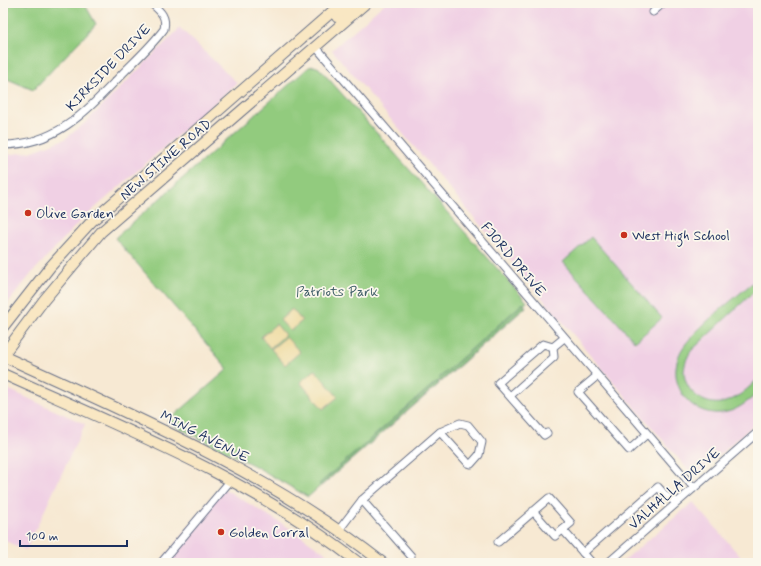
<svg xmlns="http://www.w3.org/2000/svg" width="761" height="566" font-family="Mynerve,sans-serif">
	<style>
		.built { fill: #f0d0e4 }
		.green { fill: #92cb7e; stroke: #567d6e }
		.forest { fill: #75af6d; stroke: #486f66 }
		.sand { fill: #eeda9e; stroke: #84847e }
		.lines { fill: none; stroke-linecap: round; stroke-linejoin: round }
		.street-casing { stroke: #687087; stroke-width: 9 }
		.secondary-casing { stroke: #687087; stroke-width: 12 }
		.street { stroke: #fff; stroke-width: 7 }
		.secondary { stroke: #f9e7c3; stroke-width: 10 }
		.poi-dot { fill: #c8321e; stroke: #fbf7ec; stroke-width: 1.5 }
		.labels { text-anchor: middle; stroke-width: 3.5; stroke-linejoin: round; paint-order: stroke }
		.street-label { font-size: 14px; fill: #1b2f5e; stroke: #fbf7ec }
		.poi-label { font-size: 14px; fill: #1b2f5e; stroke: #fbf7ec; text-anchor: start }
		.park-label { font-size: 14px; fill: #3f5e68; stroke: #fbf7ec }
	</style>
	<rect width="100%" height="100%" fill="#fbf7ec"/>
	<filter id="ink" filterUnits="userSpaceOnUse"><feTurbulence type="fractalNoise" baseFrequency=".025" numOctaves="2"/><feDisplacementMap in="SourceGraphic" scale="8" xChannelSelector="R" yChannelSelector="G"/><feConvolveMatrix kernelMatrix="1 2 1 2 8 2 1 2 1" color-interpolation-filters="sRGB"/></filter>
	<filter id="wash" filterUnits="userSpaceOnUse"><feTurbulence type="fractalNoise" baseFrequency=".012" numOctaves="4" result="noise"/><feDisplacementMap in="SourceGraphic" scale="16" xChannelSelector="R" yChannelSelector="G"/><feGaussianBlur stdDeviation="0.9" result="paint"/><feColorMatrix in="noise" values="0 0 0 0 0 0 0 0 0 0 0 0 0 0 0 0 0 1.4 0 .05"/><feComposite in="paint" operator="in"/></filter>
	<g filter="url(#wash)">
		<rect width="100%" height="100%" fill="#f7e9d3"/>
		<g class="built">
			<polygon points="385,3 758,3 758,421 694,477 332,50"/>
			<polygon points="180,28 237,83 77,224 32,273 3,309 3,155 30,152 65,139 86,122"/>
			<polygon points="3,387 85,424 26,550 3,540"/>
			<polygon points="221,487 291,529 340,563 160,563"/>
			<polygon points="693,502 746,563 621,563"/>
		</g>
		<g class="green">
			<polygon points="3,3 84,3 96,24 33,90 3,77"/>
			<polygon points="314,66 319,68 527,302 308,497 255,466 167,422 228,369 115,238 309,67"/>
			<polygon points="591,237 662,318 635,342 563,262"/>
			<path d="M758 278V288L691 351C687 357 685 363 684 371 684 392 706 408 725 402 739 398 748 388 758 379V393C747 402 736 412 721 413 688 416 665 381 681 351 693 329 738 296 758 278Z"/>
		</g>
		<g class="forest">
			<polygon points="523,303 526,307 441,382 438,379"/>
			<polygon points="437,381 439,384 321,486 319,484"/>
		</g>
		<g class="sand">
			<polygon points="292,309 302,321 290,331 280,320"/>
			<polygon points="276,324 285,335 270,348 261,337"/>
			<polygon points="286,337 300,352 285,365 271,349"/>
			<polygon points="315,370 338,397 323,409 300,382"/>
		</g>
	</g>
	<g filter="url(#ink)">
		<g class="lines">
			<defs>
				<g id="street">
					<polyline points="653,12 663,3"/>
					<polyline points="316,47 694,488"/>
					<path d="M3 145C59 145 89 108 125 71 138 58 153 44 164 29 167 16 160 11 151 3"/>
					<polyline points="553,347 564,338"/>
					<polyline points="597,376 578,392 629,450 647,434"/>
					<polyline points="510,396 554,357 553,347 543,344 498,383 544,435 547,433"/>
					<polygon points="460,423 468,425 482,442 479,455 471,464 468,463 440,432"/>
					<polyline points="362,500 411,556"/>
					<polyline points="339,530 362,500 440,432"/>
					<polyline points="563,530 592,563"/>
					<polyline points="498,542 549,498 571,523 555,536 533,511"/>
					<polyline points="583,553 658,487 667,497 677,502"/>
					<polyline points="161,563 231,480"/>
					<polyline points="608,563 758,432"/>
				</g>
				<g id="secondary">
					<polyline points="337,17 352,3"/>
					<polyline points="3,327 50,267 92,221 342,3"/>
					<polyline points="3,355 44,300 101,232 366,3"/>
					<path d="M3 356C134 416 269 473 383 563"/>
					<path d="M3 374C125 429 253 480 359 563"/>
				</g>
			</defs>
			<use href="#street" class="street-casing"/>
			<use href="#secondary" class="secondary-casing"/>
			<use href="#street" class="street"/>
			<use href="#secondary" class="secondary"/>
		</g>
	</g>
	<g class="poi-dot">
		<circle cx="28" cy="213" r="4"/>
		<circle cx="624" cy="235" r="4"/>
		<circle cx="221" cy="532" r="4"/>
	</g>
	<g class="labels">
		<g class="street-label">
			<text transform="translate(108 67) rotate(-46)" y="5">KIRKSIDE DRIVE</text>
			<text transform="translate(165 159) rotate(-41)" y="5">NEW STINE ROAD</text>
			<text transform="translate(514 259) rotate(50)" y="5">FJORD DRIVE</text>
			<text transform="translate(205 436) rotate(27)" y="5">MING AVENUE</text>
			<text transform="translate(674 488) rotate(-41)" y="5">VALHALLA DRIVE</text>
		</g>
		<g class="poi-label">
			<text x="36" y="218">Olive Garden</text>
			<text x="632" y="240">West High School</text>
			<text x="229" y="537">Golden Corral</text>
		</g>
		<g class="park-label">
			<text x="337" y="296">Patriots Park</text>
		</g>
	</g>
	<rect width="761" height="566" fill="none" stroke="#fbf7ec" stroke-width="16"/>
	<path d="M20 540v6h107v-6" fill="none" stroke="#1b2f5e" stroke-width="2"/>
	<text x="26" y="540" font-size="12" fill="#1b2f5e" stroke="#fbf7ec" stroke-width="3" paint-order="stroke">100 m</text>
</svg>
